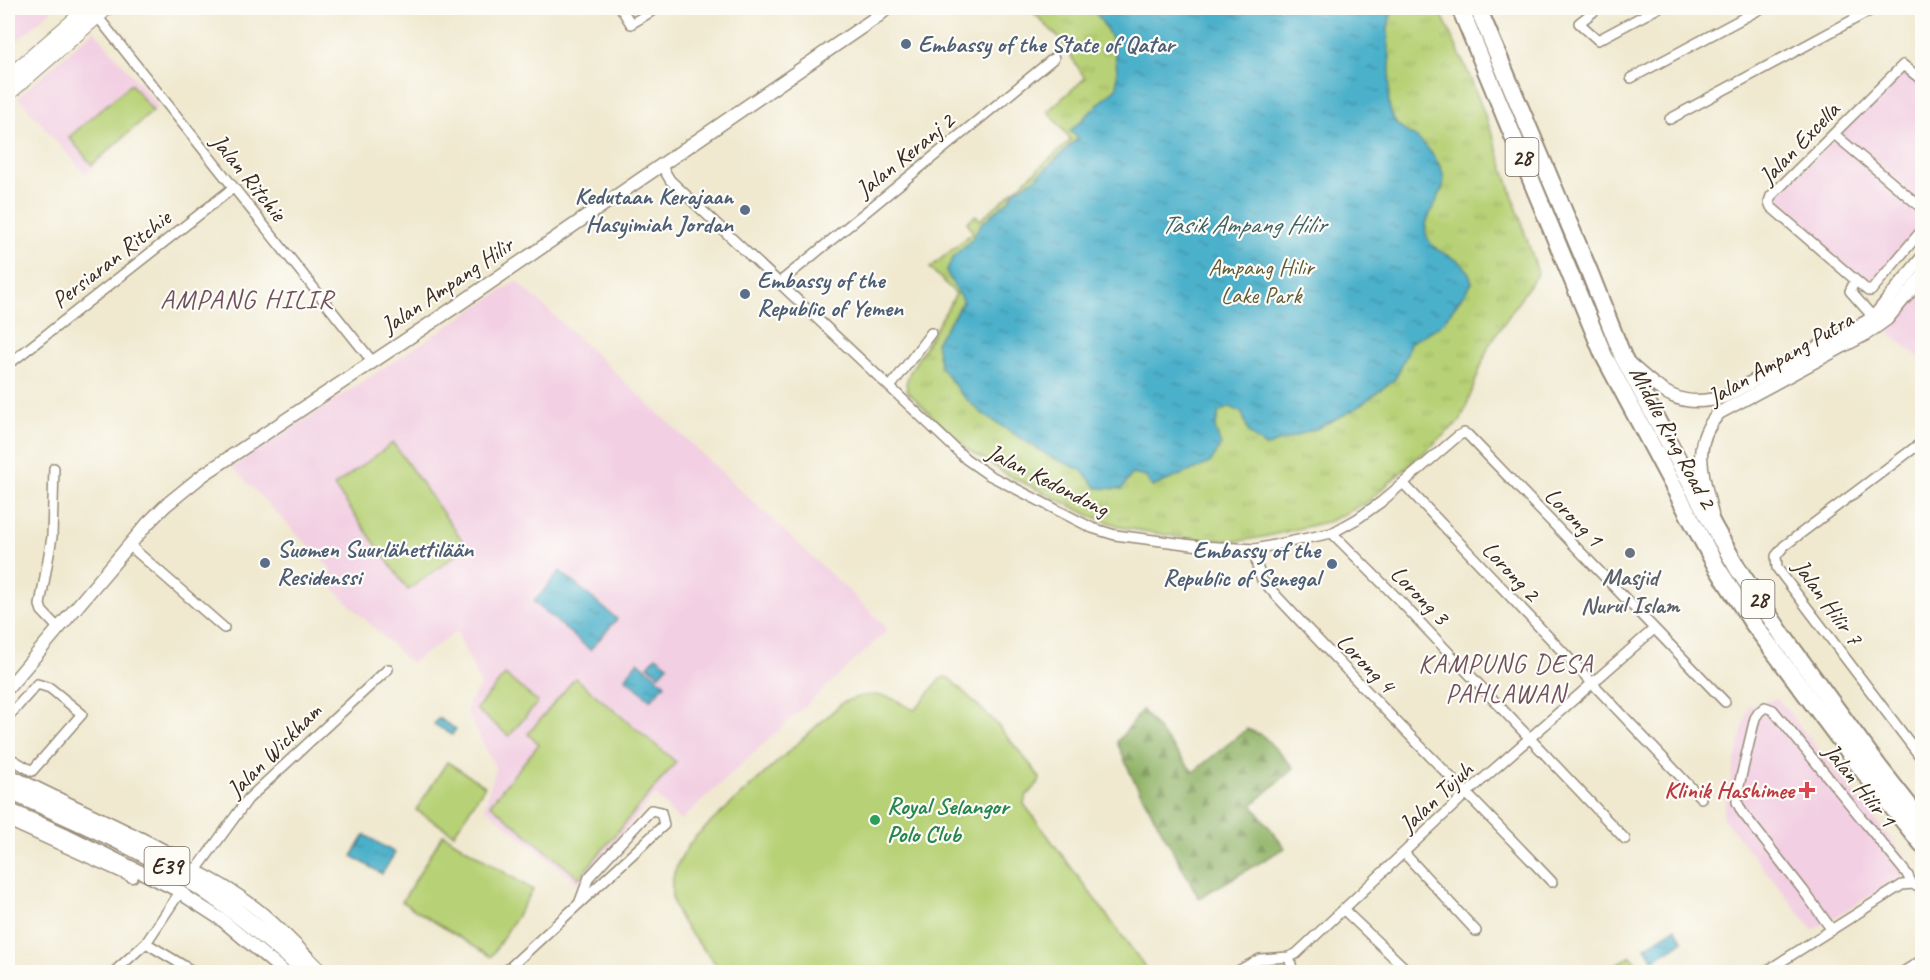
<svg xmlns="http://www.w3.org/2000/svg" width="1930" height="980" font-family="Caveat,sans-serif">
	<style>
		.built { fill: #f2cfe2 }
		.grass { fill: url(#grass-tufts); stroke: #797e4a; stroke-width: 1.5 }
		.forest { fill: url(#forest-firs); stroke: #666e42; stroke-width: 1.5 }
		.pitch { fill: #b7d176; stroke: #797e4a; stroke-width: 1.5 }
		.water { fill: url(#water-ripples); stroke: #436d74; stroke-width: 1.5 }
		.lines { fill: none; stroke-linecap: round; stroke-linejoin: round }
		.minor-casing { stroke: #968a77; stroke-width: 12 }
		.tertiary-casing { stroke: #968a77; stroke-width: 15 }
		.secondary-casing { stroke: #968a77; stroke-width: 16 }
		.trunk-casing { stroke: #968a77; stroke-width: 20 }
		.motorway-casing { stroke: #968a77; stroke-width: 21 }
		.minor { stroke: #fff; stroke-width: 9 }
		.tertiary { stroke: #fff; stroke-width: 12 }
		.secondary { stroke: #fff; stroke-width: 14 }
		.trunk { stroke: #fff; stroke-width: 16 }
		.motorway { stroke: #fff; stroke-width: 18 }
		.service-dot { fill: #5c6f8a; stroke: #fdfcf7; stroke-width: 2 }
		.worship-dot { fill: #6b7280; stroke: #fdfcf7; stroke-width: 2 }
		.health-dot { fill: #e0444e; stroke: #fdfcf7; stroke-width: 2 }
		.leisure-dot { fill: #2e9e5b; stroke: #fdfcf7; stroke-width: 2 }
		.labels { text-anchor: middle; stroke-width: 4.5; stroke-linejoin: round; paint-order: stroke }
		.shield { fill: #fdfcf7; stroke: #75695f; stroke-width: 1.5 }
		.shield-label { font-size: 22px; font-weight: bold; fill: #3b2a1e }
		.service-label { font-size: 24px; font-weight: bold; fill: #4e5e75; stroke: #fdfcf7; text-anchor: start }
		.street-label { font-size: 24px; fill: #3b2a1e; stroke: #fdfcf7 }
		.park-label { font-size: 24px; fill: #605c38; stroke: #fdfcf7 }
		.worship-label { font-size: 24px; font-weight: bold; fill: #5b616d; stroke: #fdfcf7 }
		.health-label { font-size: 24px; font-weight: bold; fill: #be3a42; stroke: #fdfcf7; text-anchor: end }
		.leisure-label { font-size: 24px; font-weight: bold; fill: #27864d; stroke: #fdfcf7; text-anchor: start }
		.water-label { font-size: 26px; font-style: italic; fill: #416063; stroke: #fdfcf7 }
		.neighbourhood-label { font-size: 26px; letter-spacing: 1.5px; fill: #71525f; stroke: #fdfcf7 }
		.quarter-label { font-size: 27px; letter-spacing: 1.5px; fill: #71525f; stroke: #fdfcf7 }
	</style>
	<defs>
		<pattern id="grass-tufts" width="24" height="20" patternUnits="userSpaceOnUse" patternTransform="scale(1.5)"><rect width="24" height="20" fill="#b7d176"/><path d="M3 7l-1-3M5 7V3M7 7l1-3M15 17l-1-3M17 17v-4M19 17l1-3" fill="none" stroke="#9eb466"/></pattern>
		<pattern id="forest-firs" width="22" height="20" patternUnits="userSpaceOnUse" patternTransform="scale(1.5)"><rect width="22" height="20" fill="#91b367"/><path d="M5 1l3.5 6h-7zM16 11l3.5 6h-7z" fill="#789254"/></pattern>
		<pattern id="water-ripples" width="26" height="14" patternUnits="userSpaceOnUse" patternTransform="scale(1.5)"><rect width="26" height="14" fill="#4bb0ca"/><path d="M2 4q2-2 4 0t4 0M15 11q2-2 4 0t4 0" fill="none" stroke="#408fa3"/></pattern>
	</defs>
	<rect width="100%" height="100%" fill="#fdfcf7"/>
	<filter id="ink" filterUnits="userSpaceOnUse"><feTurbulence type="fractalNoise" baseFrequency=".0167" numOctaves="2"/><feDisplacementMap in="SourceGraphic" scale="12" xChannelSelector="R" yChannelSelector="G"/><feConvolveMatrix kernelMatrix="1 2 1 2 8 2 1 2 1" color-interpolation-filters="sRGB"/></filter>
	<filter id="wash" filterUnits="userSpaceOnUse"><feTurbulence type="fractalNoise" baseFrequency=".008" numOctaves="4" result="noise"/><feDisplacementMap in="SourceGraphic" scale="24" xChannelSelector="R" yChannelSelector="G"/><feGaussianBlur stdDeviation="1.35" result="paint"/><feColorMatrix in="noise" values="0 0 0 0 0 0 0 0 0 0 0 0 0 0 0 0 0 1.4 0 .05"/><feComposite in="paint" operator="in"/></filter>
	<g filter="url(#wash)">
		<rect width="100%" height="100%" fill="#f0e9d0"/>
		<g class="built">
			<polygon points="8,8 54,8 8,49"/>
			<polygon points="94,30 158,106 85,174 18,97"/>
			<polygon points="1904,70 1922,85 1922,224 1870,288 1773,202 1774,199"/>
			<polygon points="517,281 884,624 886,632 680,821 655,795 578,884 484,807 496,769 467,712 469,703 481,685 457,632 411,663 324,580 332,570 232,467"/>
			<polygon points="1922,291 1922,360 1888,332"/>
			<polygon points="1778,699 1915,869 1813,930 1722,817 1748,706"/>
		</g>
		<polygon class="grass" points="1029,8 1439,8 1470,77 1493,136 1538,273 1489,345 1461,420 1366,503 1330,521 1263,537 1239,541 1185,538 1125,528 1091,516 1006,474 964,447 908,392 906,383 910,372 956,294 930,268 973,232 967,222 976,215 980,220 1071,140 1048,111 1085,78 1059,38"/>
		<polygon class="forest" points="1142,710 1193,772 1247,729 1262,735 1294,768 1252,805 1285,848 1199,898 1132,777 1117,742"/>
		<g class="pitch">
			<polygon points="131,84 153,111 92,165 69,137"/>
			<polygon points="393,443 467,547 408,590 334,486"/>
			<polygon points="505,675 538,702 509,736 476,709"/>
			<path d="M945 677 950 679 994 721 1033 768 1040 778 1039 783 1026 796 1024 804 1149 972H723C682 923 646 897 696 836L842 703C859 695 875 692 893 699 901 702 907 708 915 710L940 679Z"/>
			<polygon points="575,678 676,762 579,878 490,804 539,744 528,734"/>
			<polygon points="447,762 485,786 454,834 416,810"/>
			<polygon points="443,834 533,890 491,957 402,902"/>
			<polygon points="1631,956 1643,972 1613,972 1610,969"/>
		</g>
		<g class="water">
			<path d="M1091 8H1394C1384 29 1389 40 1390 61 1391 82 1384 101 1394 120 1400 131 1411 133 1419 140 1428 147 1440 163 1443 174 1449 196 1417 217 1428 239 1436 255 1458 255 1467 270 1470 274 1471 279 1472 283L1441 325 1410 343 1407 354 1395 379 1355 409 1318 428 1265 447 1249 433 1242 413 1231 407 1219 412 1215 428 1221 446 1210 463 1152 487 1146 477 1132 474 1122 489 1097 488 1081 470 1049 456 981 413 961 394 940 366 936 342 963 302 946 271 954 256 972 239 980 225 1010 199 1015 190 1035 179 1078 138 1070 131 1117 87C1118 55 1113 31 1091 8Z"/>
			<polygon points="560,571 617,619 590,650 534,602"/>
			<polygon points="656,656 668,665 659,675 648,666"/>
			<polygon points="638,661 665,684 651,700 625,678"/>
			<polygon points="438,718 456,729 452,735 434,724"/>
			<polygon points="365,835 395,853 382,874 352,856"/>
			<polygon points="1675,928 1683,941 1653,960 1645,947"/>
		</g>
	</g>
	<g filter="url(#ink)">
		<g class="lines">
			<defs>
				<g id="minor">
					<polyline points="621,8 631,24 657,8"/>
					<polyline points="1598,8 1579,23 1598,40 1658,8"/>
					<polyline points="97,16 372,361"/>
					<polyline points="1631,78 1762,8"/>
					<polyline points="1922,80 1903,65 1771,196 1769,202 1771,207 1868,291 1871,291 1922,230"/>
					<polyline points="1670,119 1875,8"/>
					<polyline points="1834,134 1922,208"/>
					<polyline points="661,165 670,180 966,459 989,475 1092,528 1115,535 1200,546 1255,549 1332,533 1357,519 1381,502 1458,436 1464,433 1468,435 1725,702"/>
					<polyline points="1855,281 1850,291 1873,317"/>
					<polyline points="780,282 1054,58"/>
					<polyline points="14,360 233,188"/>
					<polyline points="891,386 931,333"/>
					<polyline points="1922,442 1784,546 1776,556 1777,568 1922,759"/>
					<polyline points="54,468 52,537 40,605 42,611 58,628"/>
					<polyline points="1403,483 1701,798"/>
					<polyline points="1332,533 1399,600 1625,839"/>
					<polyline points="129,545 224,628"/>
					<path d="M1255 549 1257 566 1262 580C1356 683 1456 781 1552 882"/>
					<polyline points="8,717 37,684 50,688 82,714 32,771 8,757"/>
					<polyline points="1404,853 1476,931"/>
					<polyline points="197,869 248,799 388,669"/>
					<polyline points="1344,910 1409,972"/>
					<polyline points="1832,930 1803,890 1742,812 1737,802 1737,794 1755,718 1759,712 1765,707 1773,710 1907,874 1912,884 1922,889"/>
					<polyline points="146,943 194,972"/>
					<polyline points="1289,957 1293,972"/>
					<polyline points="114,972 146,943 178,895"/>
					<polyline points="505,972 664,825 661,812 651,810 589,877 580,901"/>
					<polyline points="1236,972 1260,959 1289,957 1296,954 1467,793 1654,629"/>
					<polyline points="1765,972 1902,885 1912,884"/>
					<polyline points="1903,972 1922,960"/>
				</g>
				<g id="tertiary">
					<path d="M1630 364C1661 391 1679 410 1723 397L1866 322 1878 312 1922 258"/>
					<path d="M1712 515C1704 476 1689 446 1719 413L1866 334 1887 319 1922 277"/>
					<polyline points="8,688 148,523 166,505 203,475 455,307 878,16 888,8"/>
					<path d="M8 774C65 804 125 828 181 860"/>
					<polyline points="8,809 67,835 179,891 188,898 222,920 284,972"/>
					<polyline points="8,820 132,876"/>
					<path d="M172 860C203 874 233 890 259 911 282 930 302 952 322 972"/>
				</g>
				<g id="secondary">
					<polyline points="8,77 88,8"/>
					<polyline points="8,94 107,8"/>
				</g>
				<g id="trunk">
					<polyline points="1460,8 1604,356 1716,566 1752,622 1867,776 1922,844"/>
					<polyline points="1478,8 1589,271 1623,357 1715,529 1738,569 1783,636 1878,766 1922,822"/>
				</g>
				<path id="motorway" d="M8 789C78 821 153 851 216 897 248 920 278 947 309 972"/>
			</defs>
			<use href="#minor" class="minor-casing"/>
			<use href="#tertiary" class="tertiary-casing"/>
			<use href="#secondary" class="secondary-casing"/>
			<use href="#trunk" class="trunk-casing"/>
			<use href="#motorway" class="motorway-casing"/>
			<use href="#minor" class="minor"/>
			<use href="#tertiary" class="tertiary"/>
			<use href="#secondary" class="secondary"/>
			<use href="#trunk" class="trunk"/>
			<use href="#motorway" class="motorway"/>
		</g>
	</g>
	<g class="service-dot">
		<circle cx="906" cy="44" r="6"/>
		<circle cx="745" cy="210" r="6"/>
		<circle cx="745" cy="294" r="6"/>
		<circle cx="265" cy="563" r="6"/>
		<circle cx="1332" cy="564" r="6"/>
	</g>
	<circle class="worship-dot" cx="1630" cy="553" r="6"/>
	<path class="health-dot" d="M1804 781h6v6h6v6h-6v6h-6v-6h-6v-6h6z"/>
	<circle class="leisure-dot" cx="875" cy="820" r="6"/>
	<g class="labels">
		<g class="shield">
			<rect x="1505.5" y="138" width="33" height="38" rx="4.5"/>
			<rect x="1741.5" y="580" width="33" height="38" rx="4.5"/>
			<rect x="144.5" y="847" width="45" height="38" rx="4.5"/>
		</g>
		<g class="shield-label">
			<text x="1522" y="165">28</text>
			<text x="1758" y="607">28</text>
			<text x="167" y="874">E39</text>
		</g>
		<g class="service-label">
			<text x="918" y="52">Embassy of the State of Qatar</text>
			<text x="733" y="204" text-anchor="end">Kedutaan Kerajaan<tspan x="733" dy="28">Hasyimiah Jordan</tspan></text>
			<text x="757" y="288">Embassy of the<tspan x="757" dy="28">Republic of Yemen</tspan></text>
			<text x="277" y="557">Suomen Suurlähettilään<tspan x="277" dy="28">Residenssi</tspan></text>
			<text x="1320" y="558" text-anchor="end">Embassy of the<tspan x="1320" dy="28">Republic of Senegal</tspan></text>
		</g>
		<g class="street-label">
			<text transform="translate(1799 143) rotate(-46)" y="8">Jalan Excella</text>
			<text transform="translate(905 155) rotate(-39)" y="8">Jalan Keranj 2</text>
			<text transform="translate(249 177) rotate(51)" y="8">Jalan Ritchie</text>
			<text transform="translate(111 259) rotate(-38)" y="8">Persiaran Ritchie</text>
			<text transform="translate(447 285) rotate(-34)" y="8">Jalan Ampang Hilir</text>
			<text transform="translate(1780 358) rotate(-30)" y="8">Jalan Ampang Putra</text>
			<text transform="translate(1673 437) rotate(62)" y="8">Middle Ring Road 2</text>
			<text transform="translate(1048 480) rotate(27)" y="8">Jalan Kedondong</text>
			<text transform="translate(1574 517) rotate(46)" y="8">Lorong 1</text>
			<text transform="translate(1511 571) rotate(47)" y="8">Lorong 2</text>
			<text transform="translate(1420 595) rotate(46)" y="8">Lorong 3</text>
			<text transform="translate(1828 602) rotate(54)" y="8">Jalan Hilir 7</text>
			<text transform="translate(1366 663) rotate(46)" y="8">Lorong 4</text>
			<text transform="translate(274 750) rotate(-45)" y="8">Jalan Wickham</text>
			<text transform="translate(1860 785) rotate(51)" y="8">Jalan Hilir 1</text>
			<text transform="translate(1436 797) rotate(-43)" y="8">Jalan Tujuh</text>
		</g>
		<g class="park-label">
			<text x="1261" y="275">Ampang Hilir<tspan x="1261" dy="28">Lake Park</tspan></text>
		</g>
		<g class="worship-label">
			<text x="1630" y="585">Masjid<tspan x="1630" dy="28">Nurul Islam</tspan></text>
		</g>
		<g class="health-label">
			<text x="1794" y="798">Klinik Hashimee</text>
		</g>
		<g class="leisure-label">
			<text x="887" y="814">Royal Selangor<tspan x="887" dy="28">Polo Club</tspan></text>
		</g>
		<g class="water-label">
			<text x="1243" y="233">Tasik Ampang Hilir</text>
		</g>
		<g class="neighbourhood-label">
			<text x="1506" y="672">KAMPUNG DESA<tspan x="1506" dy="30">PAHLAWAN</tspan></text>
		</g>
		<g class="quarter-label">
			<text x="247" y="308">AMPANG HILIR</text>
		</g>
	</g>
	<rect width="1930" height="980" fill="none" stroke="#fdfcf7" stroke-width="30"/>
</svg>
